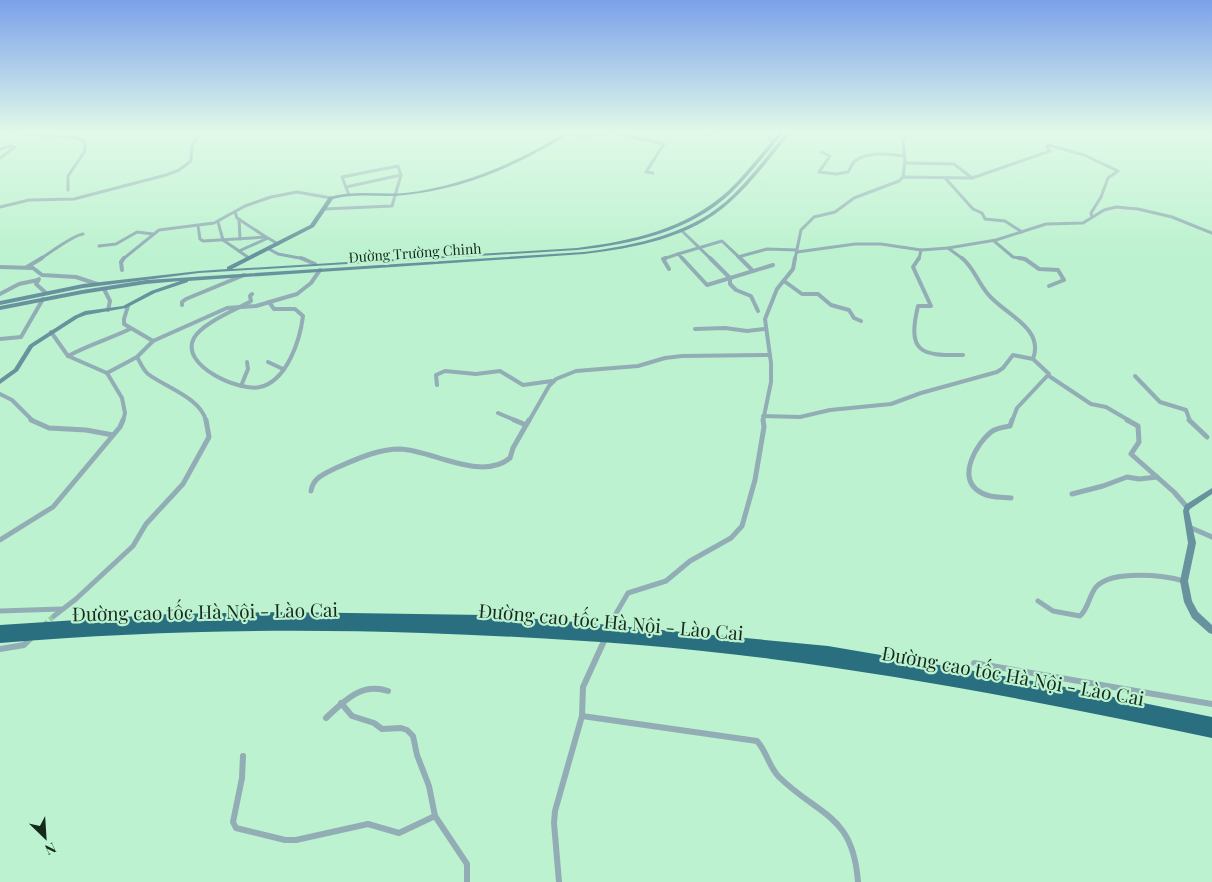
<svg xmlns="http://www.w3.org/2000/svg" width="1212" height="882" font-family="'Playfair Display',serif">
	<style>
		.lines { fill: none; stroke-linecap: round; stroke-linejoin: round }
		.street-tunnel { stroke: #9bcaab; stroke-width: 5; stroke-dasharray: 5 2.5; stroke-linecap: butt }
		.street-far3 { stroke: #92adb5; stroke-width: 3 }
		.street-far2 { stroke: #92adb5; stroke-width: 4 }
		.street-far1 { stroke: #92adb5; stroke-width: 5 }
		.street { stroke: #92adb5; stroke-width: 6 }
		.secondary { fill: #68939e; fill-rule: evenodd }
		.highway { fill: #2a6f7f; fill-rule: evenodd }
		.labels { text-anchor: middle; stroke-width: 4.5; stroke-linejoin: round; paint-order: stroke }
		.far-street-label { font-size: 14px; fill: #15291d; stroke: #bcf2cf }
		.near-street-label { font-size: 19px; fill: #15291d; stroke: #bcf2cf }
	</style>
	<rect width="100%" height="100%" fill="#bcf2cf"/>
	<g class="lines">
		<polyline class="street-tunnel" points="44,625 54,616"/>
		<g class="street-far3">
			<polyline points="767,131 772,143"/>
			<polyline points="567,132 578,136 615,133 664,144 646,172 653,173"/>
			<polyline points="14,133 77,138 85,142 85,151 68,176 68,190"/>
			<polyline points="706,135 717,131"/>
			<polyline points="0,149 11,146 15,147 0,158"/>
			<path d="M821 152 830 156 819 172 836 174 848 172C850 169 852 164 855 161 867 151 890 154 904 156"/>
			<polyline points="905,163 954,164 972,178"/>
			<polyline points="903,177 905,161 903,141 910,131"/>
			<polyline points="946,179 973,209 982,213 985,219 1005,221 1022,232"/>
			<polyline points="346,187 401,175"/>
			<polyline points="0,207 29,200 74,199 166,175 179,170 191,161 192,145 197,138"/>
			<polyline points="324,209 392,206 401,175 398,166 342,177 349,195"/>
			<polyline points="235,212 237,218 266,237"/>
			<polyline points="239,219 240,239"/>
			<polyline points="218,222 223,240 239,251"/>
			<polyline points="198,226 200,239 203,241 266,237"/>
			<polyline points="681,230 711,259"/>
			<polyline points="994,241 1013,257 1025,259"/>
			<polyline points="99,246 116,244 137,232 153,234"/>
			<polyline points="948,248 963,259"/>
			<polyline points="269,249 278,254 305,259"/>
			<polyline points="797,252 855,244 881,244 921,250 948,248 996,240 1046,224 1083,223 1104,210 1116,207 1138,209 1172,217 1212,233"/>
			<polyline points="738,257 767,249 797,250"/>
			<polyline points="249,258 239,251 268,238 278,244"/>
			<path d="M40 259C50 253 73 235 83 234"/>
			<polyline points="123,259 159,230 214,223 245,206 271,197 297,192 331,198"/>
			<polyline points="663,259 678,254"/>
			<polyline points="683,259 678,254 722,241 741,259"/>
			<polyline points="795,259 801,230 814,217 835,212 854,198 899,181 903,177 972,178 1050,151 1047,147 1048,145 1084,155 1118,171 1108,178 1101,197 1091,213 1092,217"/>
			<polyline points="919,259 921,250"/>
		</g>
		<g class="street-far2">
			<polyline points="301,258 315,264"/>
			<polyline points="666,258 663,259 669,269"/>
			<polyline points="682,258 707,285 773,265"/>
			<polyline points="710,258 730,278 730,284 736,290 751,296 758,311"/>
			<polyline points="740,258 753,271"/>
			<path d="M919 258 913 267 931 306H918C907 352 920 356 963 355"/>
			<path d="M962 258C974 268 977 281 987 293 1003 314 1045 327 1033 359L1049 374 1017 408 1012 421"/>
			<polyline points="1019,258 1025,259 1039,269 1058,270 1064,280 1049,286"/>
			<polyline points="0,267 33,268 42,275 76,277 97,284"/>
			<polyline points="27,267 42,258"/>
			<polyline points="122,270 121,262 124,258"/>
			<polyline points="39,279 36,284 46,293"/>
			<polyline points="784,281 802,294 818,294 831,305 849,310 854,318 861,321"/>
			<polyline points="104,289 110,301 108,310"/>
			<polyline points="0,294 19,284 38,280"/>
			<path d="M252 294 250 296 251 301C236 310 202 323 194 338 179 365 239 392 260 387 287 381 300 340 303 316L295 309H274L269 302"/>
			<polyline points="182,305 182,302 186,299 244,275"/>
			<polyline points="128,306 124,319 124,324 153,341"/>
			<polyline points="695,329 725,328 747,331 765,329"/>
			<polyline points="51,332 68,356 107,373 122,398 125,413 123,421"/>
			<polyline points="0,339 21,337 43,299"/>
			<path d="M68 356C88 345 109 339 130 329"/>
			<path d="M137 357C140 362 143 370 148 374 165 387 201 398 206 421"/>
			<polyline points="268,362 283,369"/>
			<polyline points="107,373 137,357 153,341 227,308 256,306 297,294 311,283 320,270"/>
			<polyline points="1049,376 1091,404 1106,407 1130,421"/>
			<polyline points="1135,376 1160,402 1186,410 1190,421"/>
			<polyline points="437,385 436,375 445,371 476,374 500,371 523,385 552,381"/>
			<polyline points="241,386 248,369 247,362"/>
			<polyline points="0,394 12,400 33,421"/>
			<polyline points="498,413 517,421"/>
			<polyline points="763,416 800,417 830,410 891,404 921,393 997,372 1003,368 1013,355 1033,359"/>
			<polyline points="529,421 549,386 556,379 576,371 638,366 665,358 682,356 770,355"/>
			<polyline points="763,421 771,382 771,363 765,319 777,289 793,269 795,258"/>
		</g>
		<g class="street-far1">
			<polyline points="31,420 49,428 86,430 113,435"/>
			<polyline points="514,420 526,425"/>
			<polyline points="1127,420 1138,426 1139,442 1131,454 1174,492 1187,507"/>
			<polyline points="1189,420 1207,437"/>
			<path d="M311 491C313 477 326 473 338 467 357 459 378 449 400 449 432 450 481 482 510 458L513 448 529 420"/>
			<polyline points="1072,494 1103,486 1127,477 1139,479 1157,477"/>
			<path d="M1011 498C999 497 987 498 977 490 958 475 977 443 991 432 996 428 1004 427 1010 426L1012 420"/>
			<polyline points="1189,527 1212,537"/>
			<polyline points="0,540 53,507 120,427 123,420"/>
			<path d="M1038 601 1053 611 1080 616C1089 608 1089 594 1097 586 1113 570 1164 575 1184 581"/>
			<polyline points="0,611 61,609"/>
			<polyline points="54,616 76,599 133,546 146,524 183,484 209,437 206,420"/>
			<polyline points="611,622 628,593 666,581 690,561 731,538 742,526 755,480 764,427 763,420"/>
		</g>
		<g class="street">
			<polyline points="0,649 24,645 32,637"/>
			<polyline points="974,663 1212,704"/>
			<polyline points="341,703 352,716 374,723 382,729 401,728 407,730 413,736 417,755 429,786 435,816 467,864 467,882"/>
			<path d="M582 716 757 741C767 752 769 767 779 777 820 817 853 814 858 882"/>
			<path d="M326 718C344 701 361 682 388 691"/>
			<polyline points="243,756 242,778 233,822 236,828 285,840 296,840 368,824 399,833 435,816"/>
			<polyline points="559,882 554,823 555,811 582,716 583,687 604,641"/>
		</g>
		<g class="secondary">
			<polygon points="17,131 22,131 0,136 0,134"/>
			<path d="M568 131H572C563 138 553 144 543 149 500 173 454 190 405 195 381 198 357 192 333 199L314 227 232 269 577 248C632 241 686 229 728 191 748 172 763 150 781 131H785C768 151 751 173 732 192 690 232 633 244 577 250L199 273 83 288 0 305V301L83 284 199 271 227 269V267L310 225 329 197C355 190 380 195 405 193 464 186 518 162 568 131Z"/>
			<path d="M788 131H792C772 155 753 182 729 203 690 238 635 248 584 254L188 281V282L155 293 126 308 86 315 78 318 33 347 18 371 0 384V379L14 369 29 345 74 316 85 311 123 306 151 291 180 281 146 284 82 294 0 310V306L82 290 146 280 584 252C637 245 693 234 733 195 753 175 770 152 788 131Z"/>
			<polygon points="1212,488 1212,494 1190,509 1189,511 1196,543 1188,581 1192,601 1198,612 1212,625 1212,634 1209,633 1192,618 1184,602 1180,581 1188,543 1183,511 1185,505"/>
		</g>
		<path class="highway" d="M282 612 484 615 588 623 828 646 1050 684 1212 717V738C1066 707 919 678 771 659 656 644 539 637 423 633 282 628 141 631 0 643V625L170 614Z"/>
	</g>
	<linearGradient id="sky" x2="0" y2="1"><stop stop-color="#7ba1ea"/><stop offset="0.52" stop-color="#e1f9e9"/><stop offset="1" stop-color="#e1f9e9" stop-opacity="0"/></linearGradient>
	<rect width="1212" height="254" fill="url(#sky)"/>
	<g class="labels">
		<g class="far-street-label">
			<text transform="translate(415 253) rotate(-4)" y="5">Đường Trường Chinh</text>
		</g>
		<g class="near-street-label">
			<text transform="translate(205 612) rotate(-1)" y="7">Đường cao tốc Hà Nội - Lào Cai</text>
			<text transform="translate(611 622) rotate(5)" y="7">Đường cao tốc Hà Nội - Lào Cai</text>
			<text transform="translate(1013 676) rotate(10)" y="7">Đường cao tốc Hà Nội - Lào Cai</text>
		</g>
	</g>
	<g transform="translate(45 837) rotate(155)" stroke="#bcf2cf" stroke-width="4" paint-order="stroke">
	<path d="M0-4L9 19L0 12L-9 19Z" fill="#15291d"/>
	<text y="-8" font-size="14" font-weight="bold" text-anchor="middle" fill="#15291d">N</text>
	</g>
</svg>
